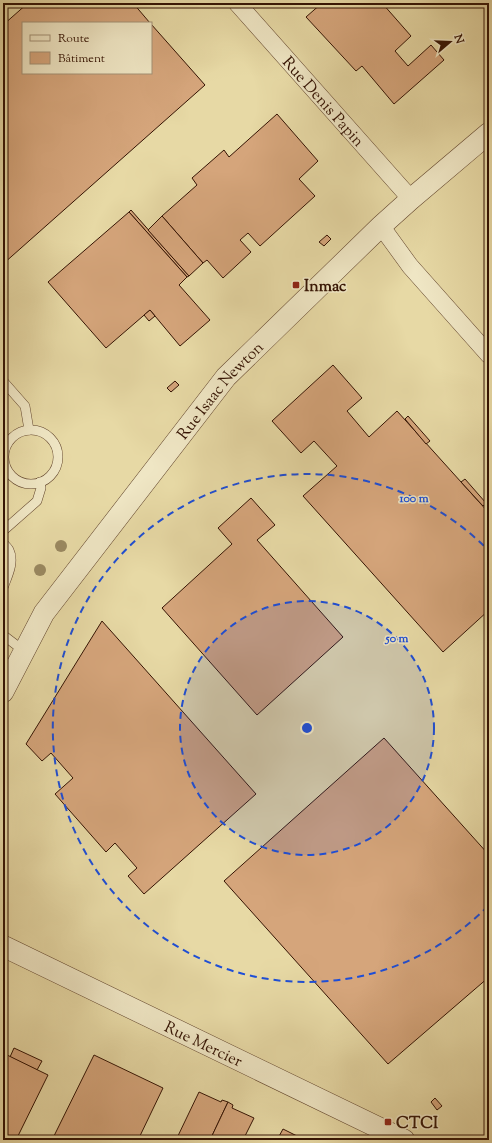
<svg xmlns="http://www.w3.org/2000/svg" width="492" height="1143" font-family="'Sorts Mill Goudy',serif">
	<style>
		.building { fill: #d5a57b; stroke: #341303 }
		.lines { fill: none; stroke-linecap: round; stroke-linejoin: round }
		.service-casing { stroke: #61442c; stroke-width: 10 }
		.minor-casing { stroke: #61442c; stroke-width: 18 }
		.tertiary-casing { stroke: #61442c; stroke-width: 22 }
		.service { stroke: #efe6c4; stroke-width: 9 }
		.minor { stroke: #efe6c4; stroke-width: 17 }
		.tertiary { stroke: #efe6c4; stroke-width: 21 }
		.tree { fill: #9a8961 }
		.ring { fill: none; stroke: #1d4ed8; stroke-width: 2; stroke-dasharray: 7 5 }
		.poi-dot { fill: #8f2418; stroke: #efe6c4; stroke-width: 1.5 }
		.labels { text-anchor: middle; stroke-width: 3; stroke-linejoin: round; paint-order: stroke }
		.street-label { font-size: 16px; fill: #341303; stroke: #efe6c4 }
		.poi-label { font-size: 16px; font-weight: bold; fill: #341303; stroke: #efe6c4; text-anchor: start }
		.centre { fill: #1d4ed8; stroke: #efe6c4; stroke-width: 2 }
		.ring-label { font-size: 12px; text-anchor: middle; font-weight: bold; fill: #1d4ed8; stroke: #efe6c4; stroke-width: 3; stroke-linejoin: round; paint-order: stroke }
	</style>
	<rect width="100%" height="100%" fill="#e7d9a5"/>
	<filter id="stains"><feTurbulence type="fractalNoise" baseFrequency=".005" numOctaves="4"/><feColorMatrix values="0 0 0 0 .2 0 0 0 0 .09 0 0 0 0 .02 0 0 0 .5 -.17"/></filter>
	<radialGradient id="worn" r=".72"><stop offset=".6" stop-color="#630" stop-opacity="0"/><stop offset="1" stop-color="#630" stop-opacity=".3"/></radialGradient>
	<g class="building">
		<polygon points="28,3 133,3 150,23 23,23 23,73 151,73 151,24 205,85 3,264 3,25"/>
		<polygon points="322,3 382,3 411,36 395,51 408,66 431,45 444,60 394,104 362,66 356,71 306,17"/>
		<polygon points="277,114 318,161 299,179 315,196 260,246 248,233 240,240 251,252 223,278 207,260 203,263 162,216 197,185 192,178 224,150 229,157"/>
		<polygon points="131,210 189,276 187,277 129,212"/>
		<polygon points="129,212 187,277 179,285 210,320 180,346 150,310 106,348 48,282"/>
		<polygon points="162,216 203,263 189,276 148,230"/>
		<polygon points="327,235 331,239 324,246 319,242"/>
		<polygon points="150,310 155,316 149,321 144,315"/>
		<polygon points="333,365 362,398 347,411 369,437 397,411 489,513 489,610 443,652 303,496 337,466 314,441 301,453 272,421"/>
		<polygon points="175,381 179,385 171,392 167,388"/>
		<polygon points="408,416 430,441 426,444 405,419"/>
		<polygon points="465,479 486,503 483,506 461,482"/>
		<polygon points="251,498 275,525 257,540 343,637 257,715 162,608 232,544 218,528"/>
		<polygon points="102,621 256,794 144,894 128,876 137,868 115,843 106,852 55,794 73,778 51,753 42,761 26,744"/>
		<polygon points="384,738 489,855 489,977 388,1064 224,881"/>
		<polygon points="14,1048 42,1061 37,1070 10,1057"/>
		<polygon points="3,1053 48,1075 16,1140 3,1140"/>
		<polygon points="94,1055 163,1088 138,1140 52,1140"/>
		<polygon points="199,1092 221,1102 222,1100 228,1102 210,1140 176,1140"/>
		<polygon points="435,1098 442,1106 437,1110 431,1102"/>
		<polygon points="228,1102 233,1105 232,1108 254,1118 243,1140 210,1140"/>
		<polygon points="283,1129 305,1140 277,1140"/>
	</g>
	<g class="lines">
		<defs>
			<g id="service">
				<polyline points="3,381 25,406 29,430"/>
				<circle cx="31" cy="457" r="27"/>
				<polyline points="3,531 37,501 41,488 40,482"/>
				<path d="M3 543C5 545 8 548 9 550 15 562 7 577 3 588"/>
				<polyline points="3,635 24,651"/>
			</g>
			<g id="minor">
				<path id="s1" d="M237 3 411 199"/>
				<polyline points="381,226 410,266 489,355"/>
			</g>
			<g id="tertiary">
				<path id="s2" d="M3 692 44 613 226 377 381 226 411 199 489 133"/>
				<path id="s3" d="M3 946 404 1140"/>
			</g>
		</defs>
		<use href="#service" class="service-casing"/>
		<use href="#minor" class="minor-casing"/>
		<use href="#tertiary" class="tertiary-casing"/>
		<use href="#service" class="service"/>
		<use href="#minor" class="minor"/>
		<use href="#tertiary" class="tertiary"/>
	</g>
	<g class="tree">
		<circle cx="61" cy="546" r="6"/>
		<circle cx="40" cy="570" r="6"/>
	</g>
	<circle cx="307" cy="728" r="127" fill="#1d4ed8" fill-opacity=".12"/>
	<g class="ring">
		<circle cx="307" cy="728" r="127"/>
		<path d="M488 906A254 254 0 1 1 488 550"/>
	</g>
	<g class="poi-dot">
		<rect x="292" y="281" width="8" height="8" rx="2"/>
		<rect x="384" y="1118" width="8" height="8" rx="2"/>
	</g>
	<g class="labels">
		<g class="street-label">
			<text dy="6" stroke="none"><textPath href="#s1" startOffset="131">Rue Denis Papin</textPath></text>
			<text dy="6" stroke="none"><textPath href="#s2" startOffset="373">Rue Isaac Newton</textPath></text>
			<text dy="6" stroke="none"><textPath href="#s3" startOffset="223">Rue Mercier</textPath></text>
		</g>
		<g class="poi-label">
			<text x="304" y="291">Inmac</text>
			<text x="396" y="1128">CTCI</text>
		</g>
	</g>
	<circle cx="307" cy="728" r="6" class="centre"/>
	<g class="ring-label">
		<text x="414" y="502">100 m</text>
		<text x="397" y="642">50 m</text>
	</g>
	<rect width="492" height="1143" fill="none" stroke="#e7d9a5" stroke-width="16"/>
	<rect x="4" y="4" width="484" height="1135" fill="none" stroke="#341303" stroke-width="2"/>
	<rect x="8" y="8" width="476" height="1127" fill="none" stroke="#341303"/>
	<rect x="22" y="22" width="130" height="52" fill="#efe6c4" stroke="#a49277"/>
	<rect x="30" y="35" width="20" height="6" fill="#efe6c4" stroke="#a49277"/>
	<text x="58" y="42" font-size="12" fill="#341303">Route</text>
	<rect x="30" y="52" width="20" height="12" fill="#d5a57b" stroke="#a49277"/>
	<text x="58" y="62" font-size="12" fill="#341303">Bâtiment</text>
	<g transform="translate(450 42) rotate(71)" stroke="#efe6c4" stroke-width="3" paint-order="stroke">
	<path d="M0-3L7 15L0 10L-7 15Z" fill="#341303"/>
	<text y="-6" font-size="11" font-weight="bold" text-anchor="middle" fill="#341303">N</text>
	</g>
	<rect width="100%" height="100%" filter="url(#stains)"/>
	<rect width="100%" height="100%" fill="url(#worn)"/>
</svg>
